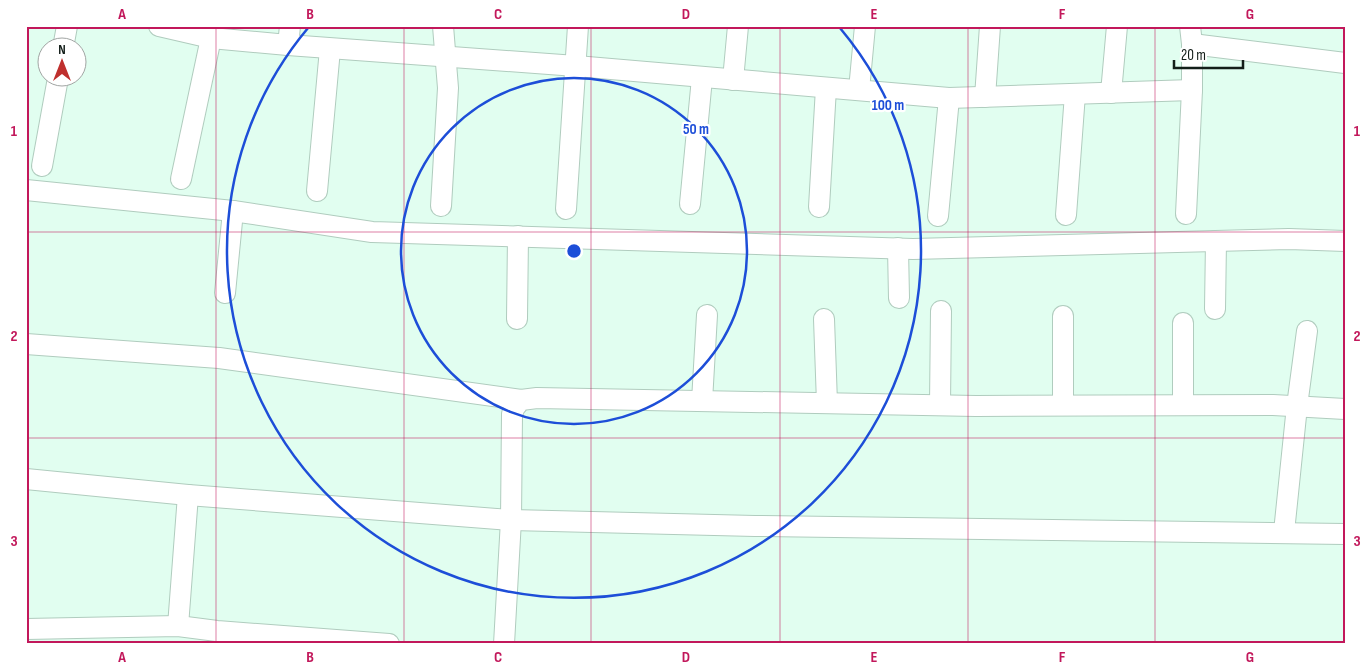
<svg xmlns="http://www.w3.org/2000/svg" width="1371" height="670" font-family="'Sofia Sans Condensed',sans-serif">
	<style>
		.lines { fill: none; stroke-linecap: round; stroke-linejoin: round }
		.minor-casing { stroke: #b0ccbe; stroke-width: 22 }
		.minor { stroke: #fff; stroke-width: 20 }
		.grid { fill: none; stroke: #c2185b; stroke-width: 1; stroke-opacity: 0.55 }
		.ring { fill: none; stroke: #1d4ed8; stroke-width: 2.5 }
		.centre { fill: #1d4ed8; stroke: #fff; stroke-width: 2.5 }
		.ring-label { font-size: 15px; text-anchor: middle; font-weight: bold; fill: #1d4ed8; stroke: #fff; stroke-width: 4.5; stroke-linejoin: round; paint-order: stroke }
		.neatline { fill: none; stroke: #c2185b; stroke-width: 2 }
		.grid-label { font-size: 16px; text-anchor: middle; font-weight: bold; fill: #c2185b }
	</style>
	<rect width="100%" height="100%" fill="#e1fef0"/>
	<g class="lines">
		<defs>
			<g id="minor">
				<polyline points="159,26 211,38 288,45 576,66 949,98 1192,90"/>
				<polyline points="1192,44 1345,63"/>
				<polyline points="288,45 290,26"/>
				<polyline points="63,48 67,26"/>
				<polyline points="733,80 738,26"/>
				<polyline points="859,90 865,26"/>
				<polyline points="1111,93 1117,26"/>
				<polyline points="985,97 990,26"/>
				<polyline points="42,166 58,78"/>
				<polyline points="181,179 211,38"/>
				<polyline points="26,190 233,211 372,232 913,249 1289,239 1345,241"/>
				<polyline points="317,191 330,49"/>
				<polyline points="690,204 702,78"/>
				<polyline points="441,206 448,88 443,26"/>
				<polyline points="819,207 826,88"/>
				<polyline points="566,209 578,26"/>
				<polyline points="1186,214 1192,90 1192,44 1190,26"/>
				<polyline points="1066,215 1075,94"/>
				<polyline points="938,216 949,98"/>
				<polyline points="898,248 899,298"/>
				<polyline points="225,293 233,211"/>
				<polyline points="1215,309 1216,241"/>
				<polyline points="1063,316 1063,405"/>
				<polyline points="517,319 518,236"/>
				<polyline points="824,319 827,403"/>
				<polyline points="1183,323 1183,405"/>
				<polyline points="26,344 219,358 521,400"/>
				<polyline points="702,401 707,315"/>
				<polyline points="940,405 941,311"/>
				<polyline points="26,479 188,495 511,520 755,526 1345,534"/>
				<polyline points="1284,532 1297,406 1307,331"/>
				<polyline points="178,626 188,495"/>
				<polyline points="26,629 178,626 217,631 389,644"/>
				<polyline points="504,644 511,520 512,414 515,407 521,400 537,398 976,406 1273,405 1345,409"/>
			</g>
		</defs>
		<use href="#minor" class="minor-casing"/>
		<use href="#minor" class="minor"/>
	</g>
	<path class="grid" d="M216 26V644M404 26V644M591 26V644M780 26V644M968 26V644M1155 26V644M26 232H1345M26 438H1345"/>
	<g class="ring">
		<circle cx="574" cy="251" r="173"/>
		<path d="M840 28A347 347 0 1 1 308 28"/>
	</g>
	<circle cx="574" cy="251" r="8" class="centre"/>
	<g class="ring-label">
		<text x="888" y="110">100 m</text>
		<text x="696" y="134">50 m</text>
	</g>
	<rect width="1371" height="670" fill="none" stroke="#ffffff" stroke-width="55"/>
	<g transform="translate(62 62)"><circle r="24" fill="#ffffff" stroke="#a1a5a3"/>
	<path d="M0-4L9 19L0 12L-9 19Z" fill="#bf302e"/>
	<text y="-8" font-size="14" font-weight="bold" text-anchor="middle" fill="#131e19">N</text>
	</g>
	<path d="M1174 60v8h69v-8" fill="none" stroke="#131e19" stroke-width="2.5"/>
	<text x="1181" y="60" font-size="15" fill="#131e19" stroke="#ffffff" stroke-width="4" paint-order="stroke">20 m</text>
	<rect x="28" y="28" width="1316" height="614" class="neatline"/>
	<g class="grid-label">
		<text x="122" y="19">A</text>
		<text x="310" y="19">B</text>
		<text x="498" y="19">C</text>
		<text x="686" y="19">D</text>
		<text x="874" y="19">E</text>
		<text x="1062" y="19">F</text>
		<text x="1250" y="19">G</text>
		<text x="14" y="136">1</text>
		<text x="1357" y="136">1</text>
		<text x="14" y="341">2</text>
		<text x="1357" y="341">2</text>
		<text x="14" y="546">3</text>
		<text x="1357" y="546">3</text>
		<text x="122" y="662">A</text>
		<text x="310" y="662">B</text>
		<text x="498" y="662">C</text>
		<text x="686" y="662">D</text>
		<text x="874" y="662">E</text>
		<text x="1062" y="662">F</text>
		<text x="1250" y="662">G</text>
	</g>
</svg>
